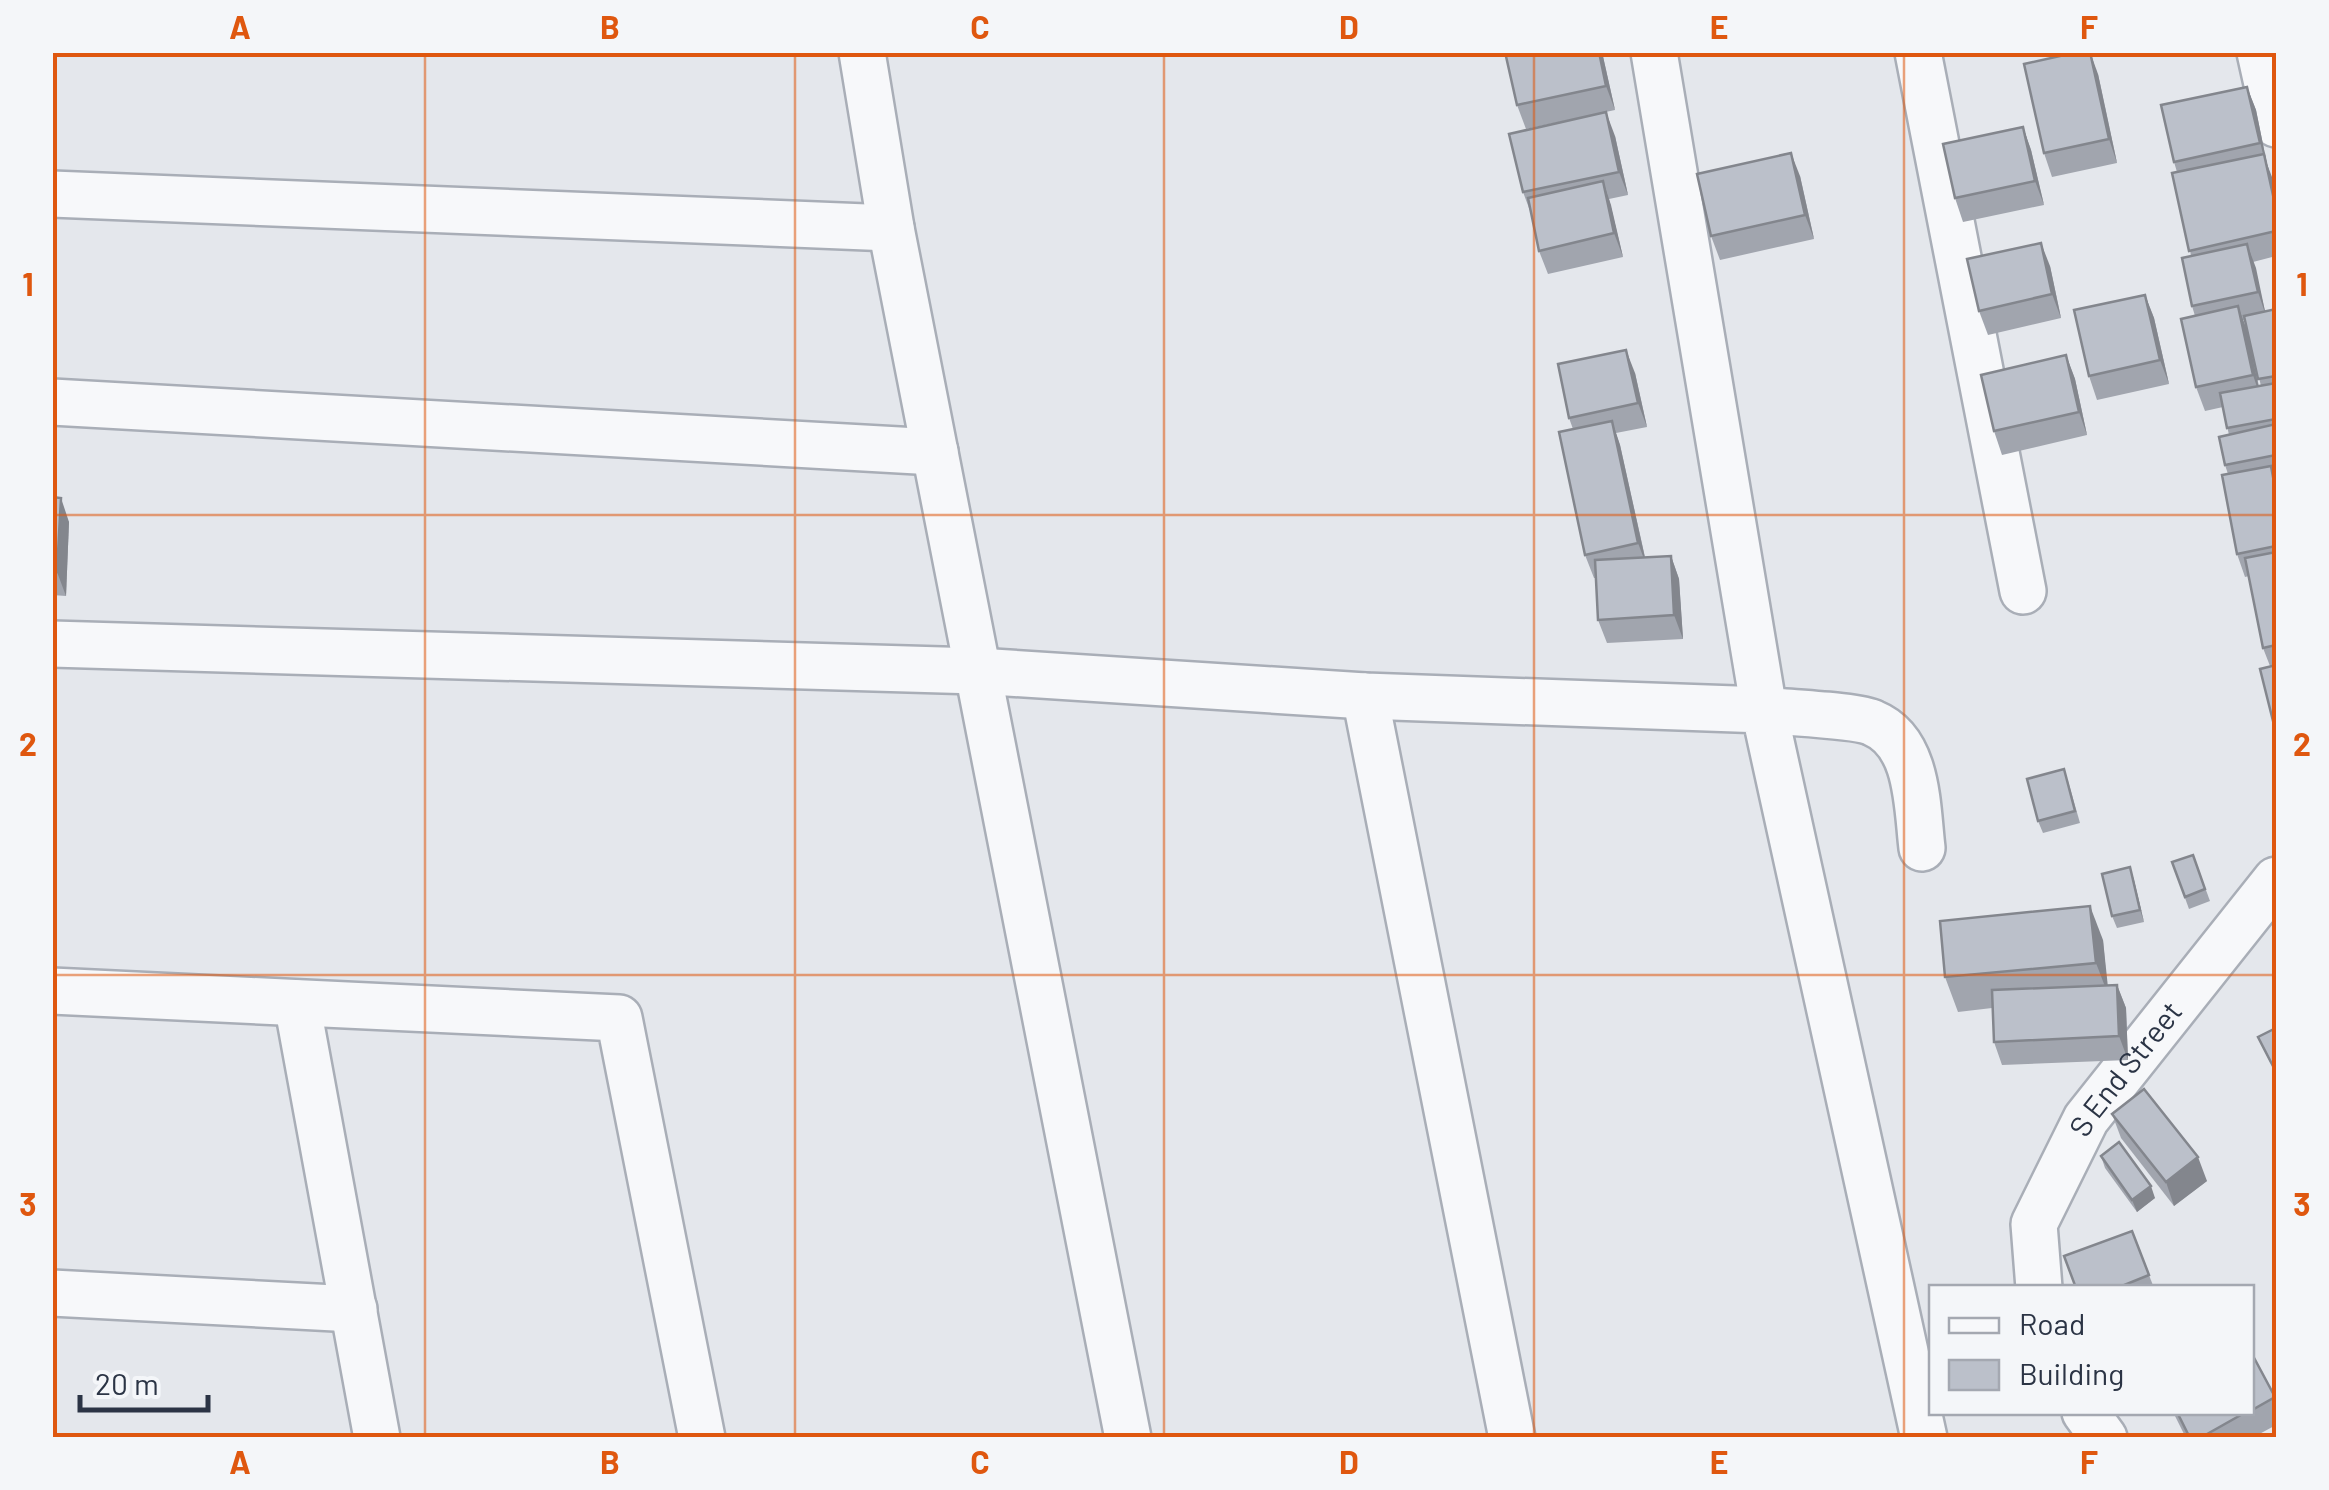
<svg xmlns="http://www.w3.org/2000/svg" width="2329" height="1490" font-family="Barlow,sans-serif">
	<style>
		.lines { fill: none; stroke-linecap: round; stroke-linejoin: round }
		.street-casing { stroke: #a9aeb7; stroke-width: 50 }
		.street { stroke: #f7f8fa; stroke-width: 45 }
		.wall { fill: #a1a5ae; fill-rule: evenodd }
		.shaded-wall { fill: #83868d }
		.building { fill: #bbc0ca; stroke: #83868d; stroke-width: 2.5 }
		.grid { fill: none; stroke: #df570f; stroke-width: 2.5; stroke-opacity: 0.55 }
		.labels { text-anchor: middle; stroke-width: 10; stroke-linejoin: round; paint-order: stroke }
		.street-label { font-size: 30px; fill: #2b3445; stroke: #f4f6f9 }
		.neatline { fill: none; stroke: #df570f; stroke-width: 4 }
		.grid-label { font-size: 32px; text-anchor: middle; font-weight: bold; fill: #df570f }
	</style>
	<rect width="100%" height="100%" fill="#e4e7ec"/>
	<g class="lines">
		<defs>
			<g id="street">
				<polyline points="862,52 891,228 1128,1438"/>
				<path d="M1654 52 1764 710C1787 713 1857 715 1873 723 1919 742 1917 807 1922 848"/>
				<polyline points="1918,52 2023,591"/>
				<polyline points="2260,52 2276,124"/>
				<polyline points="52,194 891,228"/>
				<polyline points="52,402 935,452"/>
				<polyline points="52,644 977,671 1365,696 1764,710 1924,1438"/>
				<polyline points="1365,696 1512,1438"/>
				<polyline points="52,991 619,1018 702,1438"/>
				<polyline points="297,1003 377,1438"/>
				<path id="s1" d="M2039 1288 2034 1224 2086 1119 2276 880"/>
				<polyline points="52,1293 354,1309"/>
				<polyline points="2085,1412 2104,1438"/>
			</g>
		</defs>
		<use href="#street" class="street-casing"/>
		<use href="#street" class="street"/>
	</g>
	<g class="wall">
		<polygon points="1602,52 1615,110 1526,129 1517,105"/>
		<polygon points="2098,74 2117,163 2052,177 2044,153"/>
		<path d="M2247 87 2256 110 2267 164 2276 195V256L2253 262 2265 311 2276 309V733L2270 666 2263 648 2249 576 2245 577 2237 554 2228 474 2225 465 2229 435 2223 407 2205 411 2196 387 2195 316 2192 306 2191 256 2177 172 2174 162ZM2243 320H2245L2261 386H2259Z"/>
		<polygon points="2023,127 2031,150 2044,205 1963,222 1955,198"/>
		<polygon points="1615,136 1628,195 1609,199 1623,257 1548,274 1539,251 1532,216 1523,192"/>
		<polygon points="1800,176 1814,239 1720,260 1711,236"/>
		<polygon points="2050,266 2061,318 1988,335 1979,311"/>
		<polygon points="2145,295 2154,318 2169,384 2097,400 2089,376"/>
		<polygon points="2066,355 2075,379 2087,435 2002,455 1994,431"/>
		<polygon points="1635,373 1647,427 1616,433 1620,445 1645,557 1671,556 1679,579 1683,639 1607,643 1598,620 1596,578 1594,578 1585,555 1573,429 1569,418"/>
		<polygon points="52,497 69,522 66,596 52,595"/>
		<polygon points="2068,781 2080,823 2043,833 2038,821"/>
		<polygon points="2193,855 2210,901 2189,909 2172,862"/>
		<polygon points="2130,867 2144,922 2117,928 2112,916"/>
		<polygon points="2103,940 2107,985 2117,985 2126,1008 2128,1060 2002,1065 1994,1042 1992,1008 1958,1012 1945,977"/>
		<polygon points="2112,1114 2207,1181 2174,1206 2121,1138"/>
		<polygon points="2101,1156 2155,1198 2137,1212 2105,1168"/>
		<polygon points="2132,1231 2154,1288 2076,1288"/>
		<polygon points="2252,1354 2276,1401 2276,1425 2252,1438 2186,1438 2173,1412 2252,1412"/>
	</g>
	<g class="shaded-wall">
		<polygon points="1599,52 1602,52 1615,110 1606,86"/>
		<polygon points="2090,52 2098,74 2117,163 2109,139"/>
		<polygon points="2247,87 2256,110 2267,164 2272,177 2276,195 2276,209"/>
		<polygon points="1606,112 1615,136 1628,195 1619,172"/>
		<polygon points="2023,127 2031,150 2044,205 2035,181"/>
		<polygon points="1791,153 1800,176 1814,239 1805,215"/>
		<polygon points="1603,181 1611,205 1623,257 1614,233"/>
		<polygon points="2041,243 2050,266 2061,318 2052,294"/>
		<polygon points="2247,244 2256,268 2266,316 2258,292"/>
		<polygon points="2145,295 2154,318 2169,384 2160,360"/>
		<polygon points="2238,306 2247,330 2261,399 2253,375"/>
		<polygon points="1626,350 1635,373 1647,427 1638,403"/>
		<polygon points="2066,355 2075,379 2087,435 2079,412"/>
		<polygon points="1612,421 1620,445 1647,567 1638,543"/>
		<polygon points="61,498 69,522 66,596 57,572"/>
		<polygon points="1671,556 1679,579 1683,639 1674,615"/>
		<polygon points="2130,867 2134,880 2144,922 2140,910"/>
		<polygon points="2090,906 2103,940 2109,997 2096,963"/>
		<polygon points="2117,985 2126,1008 2128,1060 2119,1036"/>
		<polygon points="2198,1157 2207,1181 2174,1206 2166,1182"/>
		<polygon points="2151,1186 2155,1198 2137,1212 2132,1200"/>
	</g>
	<g class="building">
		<polygon points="1505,52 1599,52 1606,86 1517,105"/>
		<polygon points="2078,52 2090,52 2109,139 2044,153 2024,64"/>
		<polygon points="2247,87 2260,143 2174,162 2161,105"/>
		<polygon points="1606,112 1619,172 1523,192 1509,134"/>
		<polygon points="2023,127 2035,181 1955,198 1943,144"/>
		<polygon points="1791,153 1805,215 1711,236 1697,174"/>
		<polygon points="2264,154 2276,209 2276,231 2189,251 2172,173"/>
		<polygon points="1603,181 1614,233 1539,251 1528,198"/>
		<polygon points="2041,243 2052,294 1979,311 1967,259"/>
		<polygon points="2247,244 2258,292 2192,306 2182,258"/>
		<polygon points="2145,295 2160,360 2089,376 2074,310"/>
		<polygon points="2238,306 2253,375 2196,387 2181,319"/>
		<polygon points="2276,309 2276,376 2258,379 2244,316"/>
		<polygon points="1626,350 1638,403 1569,418 1558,364"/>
		<polygon points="2066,355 2079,412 1994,431 1981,375"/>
		<polygon points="2276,383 2276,419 2227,428 2220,393"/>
		<polygon points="1612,421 1638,543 1585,555 1559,432"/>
		<polygon points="2276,424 2276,455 2225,465 2219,437"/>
		<polygon points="2271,466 2276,493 2276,546 2237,554 2222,475"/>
		<polygon points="52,497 61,498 57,572 52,572"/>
		<polygon points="2276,552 2276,645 2263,648 2245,558"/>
		<polygon points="1671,556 1674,615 1598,620 1595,560"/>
		<polygon points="2276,665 2276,733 2260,669"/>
		<polygon points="2064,769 2075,811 2038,821 2027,779"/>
		<polygon points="2193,855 2205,889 2185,897 2172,862"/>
		<polygon points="2130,867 2140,910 2112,916 2102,874"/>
		<polygon points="2090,906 2096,963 1945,977 1940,921"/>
		<polygon points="2117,985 2119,1036 1994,1042 1992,990"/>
		<polygon points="2276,1028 2276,1072 2258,1037"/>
		<polygon points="2144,1089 2198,1157 2166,1182 2112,1114"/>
		<polygon points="2119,1142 2151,1186 2132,1200 2101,1156"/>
		<polygon points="2132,1231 2149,1275 2117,1288 2076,1288 2064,1256"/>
		<polygon points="2252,1354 2275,1397 2252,1410"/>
		<polygon points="2177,1412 2246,1412 2200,1438 2190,1438"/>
	</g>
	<path class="grid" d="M425 52V1438M795 52V1438M1164 52V1438M1534 52V1438M1904 52V1438M52 515H2276M52 975H2276"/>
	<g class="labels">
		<g class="street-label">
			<text dy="10" stroke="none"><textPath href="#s1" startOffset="245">S End Street</textPath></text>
		</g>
	</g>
	<rect width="2329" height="1490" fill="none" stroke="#f4f6f9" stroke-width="110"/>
	<rect x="1929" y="1285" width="325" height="130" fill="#f4f6f9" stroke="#a4a8b1" stroke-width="2.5"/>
	<rect x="1949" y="1318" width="50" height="15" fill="#f7f8fa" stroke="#a4a8b1" stroke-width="2.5"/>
	<text x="2019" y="1335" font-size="30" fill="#2b3445">Road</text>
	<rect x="1949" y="1360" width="50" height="30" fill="#bbc0ca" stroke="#a4a8b1" stroke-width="2.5"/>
	<text x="2019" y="1385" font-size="30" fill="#2b3445">Building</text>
	<path d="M80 1395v15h128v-15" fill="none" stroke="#2b3445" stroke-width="5"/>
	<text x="95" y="1395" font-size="30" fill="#2b3445" stroke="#f4f6f9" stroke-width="8" paint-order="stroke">20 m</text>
	<rect x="55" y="55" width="2219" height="1380" class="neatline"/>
	<g class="grid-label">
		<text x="240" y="39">A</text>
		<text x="610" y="39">B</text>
		<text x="980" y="39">C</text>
		<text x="1349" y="39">D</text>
		<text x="1719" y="39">E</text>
		<text x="2089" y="39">F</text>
		<text x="28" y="296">1</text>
		<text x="2302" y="296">1</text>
		<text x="28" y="756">2</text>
		<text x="2302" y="756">2</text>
		<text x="28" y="1216">3</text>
		<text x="2302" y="1216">3</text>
		<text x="240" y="1474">A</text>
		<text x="610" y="1474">B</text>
		<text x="980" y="1474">C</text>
		<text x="1349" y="1474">D</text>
		<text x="1719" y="1474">E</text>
		<text x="2089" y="1474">F</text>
	</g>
</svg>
